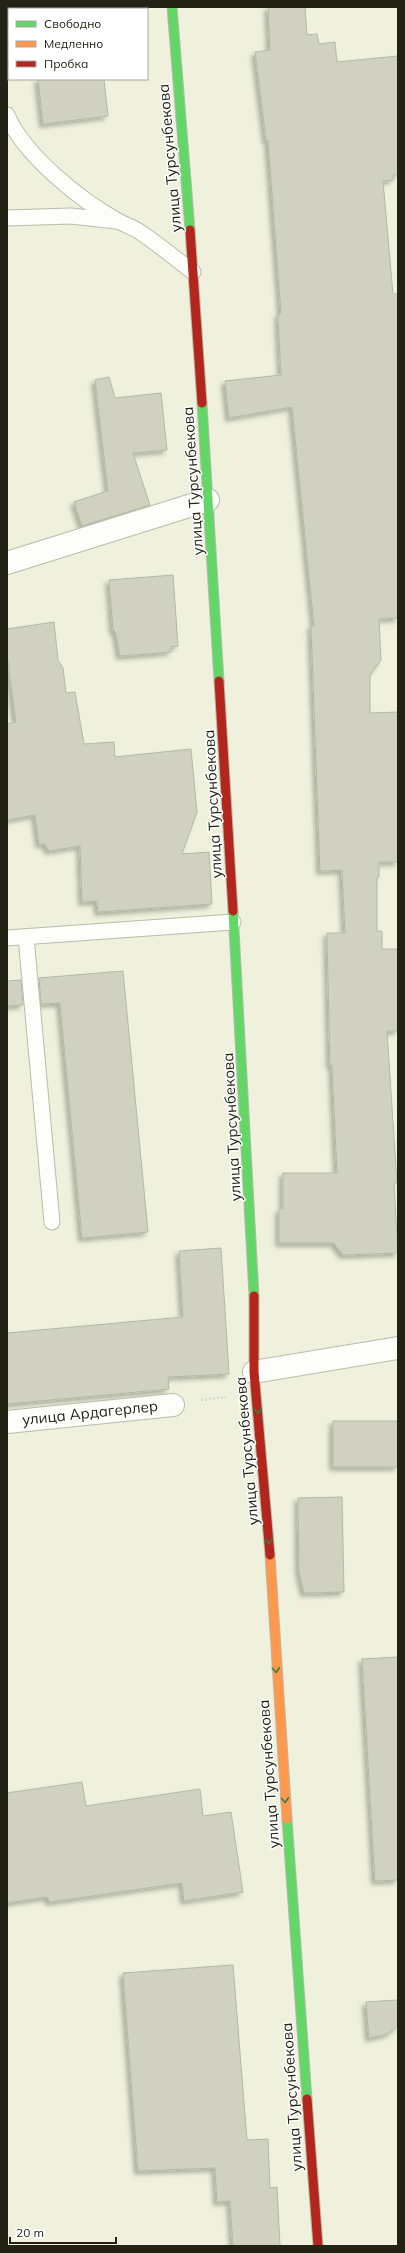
<svg xmlns="http://www.w3.org/2000/svg" width="405" height="2253" font-family="Mulish,sans-serif">
	<style>
		.building { fill: #d0d1c1; stroke: #b6b8a7; filter: url(#shadow) }
		.lines { fill: none; stroke-linecap: round; stroke-linejoin: round }
		.lane-casing { stroke: #babbab; stroke-width: 17 }
		.street-casing { stroke: #babbab; stroke-width: 24 }
		.fast-casing { stroke: #babbab; stroke-width: 11 }
		.slow-casing { stroke: #babbab; stroke-width: 11 }
		.jam-casing { stroke: #babbab; stroke-width: 11 }
		.path { stroke: #d8d8d3; stroke-width: 2.5; stroke-dasharray: 2 2; stroke-linecap: butt }
		.lane { stroke: #fdfdfa; stroke-width: 15 }
		.street { stroke: #fdfdfa; stroke-width: 22 }
		.fast { stroke: #63d668; stroke-width: 9 }
		.slow { stroke: #ff974d; stroke-width: 9 }
		.jam { stroke: #b3261e; stroke-width: 9 }
		.oneway { stroke: #427c3e }
		.labels { text-anchor: middle; stroke-width: 3; stroke-linejoin: round; paint-order: stroke }
		.street-label { font-size: 15px; fill: #222315; stroke: #fff }
	</style>
	<defs>
		<filter id="shadow"><feDropShadow dx="-3.5" dy="3.5" stdDeviation="2" flood-color="#0004"/></filter>
	</defs>
	<rect width="100%" height="100%" fill="#eff1dc"/>
	<g class="building">
		<polygon points="268,7 305,7 307,35 317,34 319,44 335,42 337,62 398,56 398,175 393,175 393,180 383,181 393,294 398,294 398,618 379,619 381,660 370,675 370,713 398,712 398,862 379,862 379,877 377,877 377,931 382,931 382,949 398,949 398,1031 387,1031 397,1183 394,1183 398,1253 343,1255 334,1243 279,1243 279,1209 283,1209 283,1173 337,1173 332,1065 330,1065 327,933 345,933 342,870 320,871 311,626 314,626 292,407 229,418 225,381 281,375 278,315 281,313 268,140 266,140 255,52 270,50"/>
		<polygon points="38,79 104,79 108,116 43,124"/>
		<polygon points="109,377 115,398 161,393 167,450 133,453 150,505 82,526 74,502 108,491 95,380"/>
		<polygon points="173,575 178,646 171,647 171,652 120,656 116,634 113,629 109,580"/>
		<polygon points="54,622 58,660 63,668 66,693 75,692 84,744 114,742 115,757 191,749 197,812 182,854 209,852 212,904 98,912 97,901 82,902 80,846 49,851 45,844 39,844 35,815 7,820 7,724 16,722 7,655 7,629"/>
		<polygon points="123,971 148,1232 82,1238 60,1003 41,1004 39,978"/>
		<polygon points="21,980 23,1005 7,1006 7,981"/>
		<polygon points="221,1248 229,1374 168,1377 169,1389 7,1404 7,1333 183,1317 179,1251"/>
		<rect x="333" y="1421" width="65" height="46"/>
		<polygon points="342,1497 344,1592 304,1593 299,1571 298,1498"/>
		<polygon points="398,1657 398,1880 375,1881 362,1659"/>
		<polygon points="82,1782 86,1806 200,1789 203,1816 231,1812 243,1892 184,1901 182,1883 50,1902 47,1897 7,1903 7,1793"/>
		<polygon points="233,1965 247,2140 268,2139 270,2188 277,2187 280,2246 233,2246 230,2201 217,2202 215,2168 138,2171 123,1973"/>
		<polygon points="398,2000 398,2026 388,2034 369,2038 366,2002"/>
	</g>
	<g class="lines">
		<defs>
			<g id="lane">
				<path d="M7 115C24 155 80 200 118 221 125 225 133 227 140 232 158 244 176 259 193 272"/>
				<polyline points="7,218 71,216 116,221"/>
				<polyline points="26,937 52,1222"/>
				<polyline points="7,938 233,922"/>
			</g>
			<g id="street">
				<polyline points="7,563 208,500"/>
				<polyline points="254,1372 398,1348"/>
				<polyline points="7,1422 173,1405"/>
			</g>
			<g id="fast">
				<polyline points="172,7 190,230"/>
				<polyline points="202,403 219,681"/>
				<polyline points="233,911 254,1296"/>
				<polyline points="287,1819 307,2099"/>
			</g>
			<polyline id="slow" points="270,1555 287,1819"/>
			<g id="jam">
				<polyline points="190,230 202,403"/>
				<polyline points="219,681 233,911"/>
				<polyline points="254,1296 254,1372 270,1555"/>
				<polyline points="307,2099 318,2246"/>
			</g>
		</defs>
		<use href="#lane" class="lane-casing"/>
		<use href="#street" class="street-casing"/>
		<use href="#fast" class="fast-casing"/>
		<use href="#slow" class="slow-casing"/>
		<use href="#jam" class="jam-casing"/>
		<polyline class="path" points="201,1400 226,1397"/>
		<use href="#lane" class="lane"/>
		<use href="#street" class="street"/>
		<use href="#fast" class="fast"/>
		<use href="#slow" class="slow"/>
		<use href="#jam" class="jam"/>
	</g>
	<defs><path id="oneway-chevron" d="M-2-3.5L2.5 0L-2 3.5" fill="none" stroke-width="1.6" stroke-linecap="round" stroke-linejoin="round"/></defs>
	<g class="oneway">
		<use href="#oneway-chevron" transform="translate(258 1411) rotate(85)"/>
		<use href="#oneway-chevron" transform="translate(269 1541) rotate(87)"/>
		<use href="#oneway-chevron" transform="translate(276 1670) rotate(85)"/>
		<use href="#oneway-chevron" transform="translate(285 1800) rotate(86)"/>
	</g>
	<g class="labels">
		<g class="street-label">
			<text transform="translate(170 158) rotate(-95)" y="5">улица Турсунбекова</text>
			<text transform="translate(193 481) rotate(-94)" y="5">улица Турсунбекова</text>
			<text transform="translate(213 804) rotate(-93)" y="5">улица Турсунбекова</text>
			<text transform="translate(232 1127) rotate(-93)" y="5">улица Турсунбекова</text>
			<text transform="translate(90 1413) rotate(-6)" y="5">улица Ардагерлер</text>
			<text transform="translate(247 1451) rotate(-95)" y="5">улица Турсунбекова</text>
			<text transform="translate(269 1774) rotate(-94)" y="5">улица Турсунбекова</text>
			<text transform="translate(292 2097) rotate(-94)" y="5">улица Турсунбекова</text>
		</g>
	</g>
	<rect width="405" height="2253" fill="none" stroke="#222315" stroke-width="16"/>
	<rect x="8" y="8" width="140" height="72" fill="#ffffff" stroke="#a7a7a1"/>
	<rect x="16" y="21" width="20" height="6" fill="#63d668" stroke="#a7a7a1"/>
	<text x="44" y="28" font-size="12" fill="#222315">Свободно</text>
	<rect x="16" y="41" width="20" height="6" fill="#ff974d" stroke="#a7a7a1"/>
	<text x="44" y="48" font-size="12" fill="#222315">Медленно</text>
	<rect x="16" y="61" width="20" height="6" fill="#b3261e" stroke="#a7a7a1"/>
	<text x="44" y="68" font-size="12" fill="#222315">Пробка</text>
	<path d="M10 2237v6h106v-6" fill="none" stroke="#222315" stroke-width="2"/>
	<text x="16" y="2237" font-size="12" fill="#222315" stroke="#ffffff" stroke-width="3" paint-order="stroke">20 m</text>
</svg>
